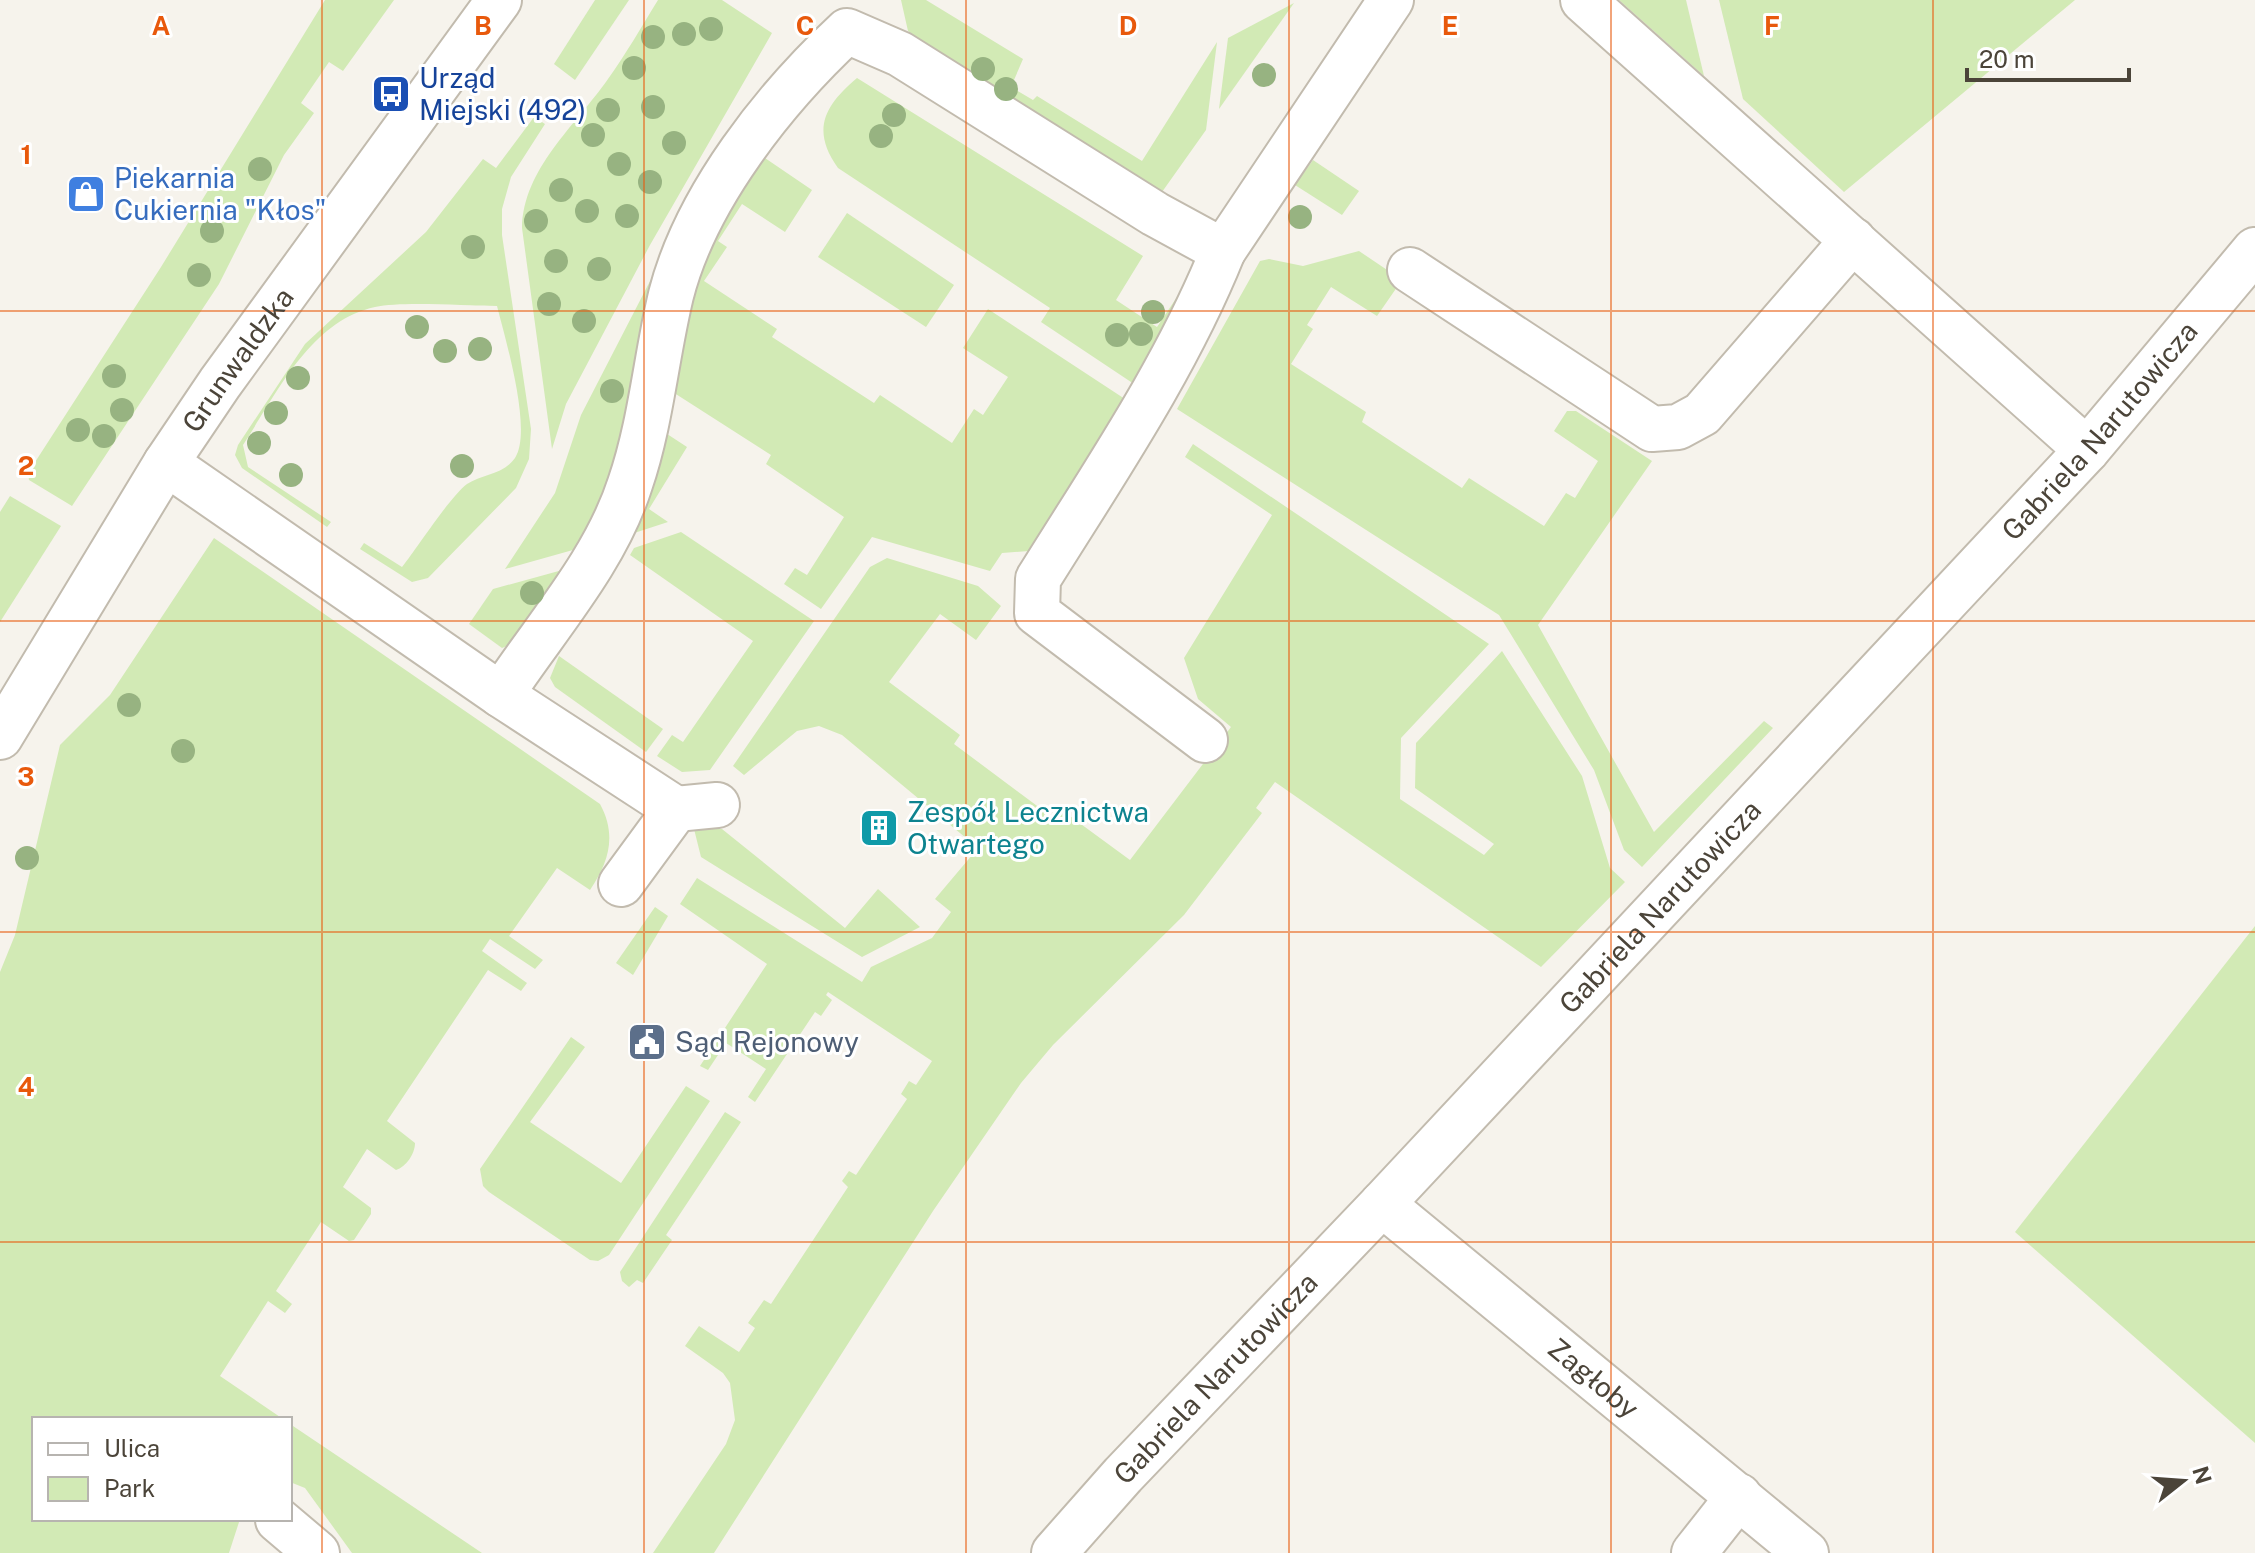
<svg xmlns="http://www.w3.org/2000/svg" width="2255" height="1553" font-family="'Public Sans',sans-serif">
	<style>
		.green { fill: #d2eab5 }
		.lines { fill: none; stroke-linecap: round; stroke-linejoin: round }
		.minor-casing { stroke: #c2bbae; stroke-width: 48 }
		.minor { stroke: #fff; stroke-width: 44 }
		.tree { fill: #97b381 }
		.grid { fill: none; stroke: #e8590c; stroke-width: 2; stroke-opacity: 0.55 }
		.labels { text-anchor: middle; stroke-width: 6; stroke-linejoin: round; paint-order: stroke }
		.transit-label { font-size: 28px; fill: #164399; stroke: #fff; text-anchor: start }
		.shop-label { font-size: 28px; fill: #366cbe; stroke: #fff; text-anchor: start }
		.street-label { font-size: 28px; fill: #4b4439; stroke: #fff }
		.culture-label { font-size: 28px; fill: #0d838f; stroke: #fff; text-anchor: start }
		.service-label { font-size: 28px; fill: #4e5e75; stroke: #fff; text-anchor: start }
		.grid-label { font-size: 26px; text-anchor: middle; font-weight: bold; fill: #e8590c; stroke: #fff; stroke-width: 6; stroke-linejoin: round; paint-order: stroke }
	</style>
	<rect width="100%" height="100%" fill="#f6f3ec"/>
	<g class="green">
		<polygon points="325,0 394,0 343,71 329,62 301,103 314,113 284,155 219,284 72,506 29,480 28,473 161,267"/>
		<polygon points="595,0 629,0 575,80 554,64"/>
		<path d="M658 0H722L772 33 650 245 566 404 552 449 522 228C523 169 575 126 608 79 626 54 642 26 658 0Z"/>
		<polygon points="901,0 926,0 1023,59 1011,87 1033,100 1037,96 1142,161 1217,42 1206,130 1162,192 919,40 908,31"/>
		<polygon points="1619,0 1686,0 1704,76"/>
		<polygon points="1719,0 2075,0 1844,192 1743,99"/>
		<polygon points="1294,3 1219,109 1228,38"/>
		<path d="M857 78 1143 256 1116 300 1157 327 1185 285 1190 288 1134 384 1041 322 1050 308 838 168C811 130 824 106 857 78Z"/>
		<path d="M534 117 545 124 511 177 502 209V235L531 429 529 459 516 488 428 578 412 582 360 549 364 543 402 567C418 547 449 498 467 484 482 474 503 475 515 458 533 431 505 338 497 306 466 306 403 301 375 307 310 321 276 395 243 445L248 467 331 522 327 527 242 468 235 455 238 445 305 344 426 232 483 159 496 168Z"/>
		<polygon points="762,156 812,190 785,232 742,204 718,241 727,247 704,281 777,329 772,337 874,403 880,395 952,443 974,409 983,415 1008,377 963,348 988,309 1128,401 1042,550 1002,553 990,571 872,537 821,609 784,584 795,568 807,575 844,517 766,464 771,455 668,389 696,265"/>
		<polygon points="1313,160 1359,191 1342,215 1295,185"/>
		<polygon points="847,213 954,285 926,327 818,257"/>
		<polygon points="682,219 623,453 580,548 505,569 555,493 581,415"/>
		<polygon points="1359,251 1402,280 1377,316 1331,287 1307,325 1313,329 1291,364 1366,412 1362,422 1462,488 1469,478 1544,526 1566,493 1575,498 1598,461 1554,431 1567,411 1576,411 1652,461 1538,625 1654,832 1764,721 1773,728 1642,867 1624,850 1594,770 1499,615 1177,409 1260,261 1269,259 1303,266"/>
		<polygon points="661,430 687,447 649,509 668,522 625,536"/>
		<polygon points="1193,444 1489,644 1401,738 1400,799 1484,855 1494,844 1415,788 1416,743 1502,651 1582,776 1610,868 1625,882 1541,967 1275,782 1256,808 1262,813 1184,915 1053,1045 1021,1083 933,1211 714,1553 653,1553 726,1444 735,1420 730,1383 723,1373 685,1346 699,1326 739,1352 755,1328 748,1323 764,1300 771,1304 848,1187 842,1181 849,1171 856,1175 907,1099 901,1094 909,1081 916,1085 932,1061 828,992 826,995 832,1000 821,1016 815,1012 755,1102 748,1097 766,1069 726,1043 708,1070 700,1066 767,964 680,904 697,878 862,982 871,967 932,938 951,912 935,899 978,848 842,735 819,726 797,731 744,775 733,766 870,567 887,558 978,586 1001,606 976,640 940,614 889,682 960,735 954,744 1052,817 1059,808 1130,860 1231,727 1198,699 1184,658 1272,515 1185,457"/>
		<polygon points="10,496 61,526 0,622 0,512"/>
		<polygon points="681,532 814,621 710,770 682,772 657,756 672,735 683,742 753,641 630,555 634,548"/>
		<path d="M214 538 600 804C617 835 609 862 590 890L557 868 509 936 543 960 535 969 490 939 482 951 527 983 521 991 488 970 387 1121 415 1143C415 1154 406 1167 396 1170L367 1149 343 1187 371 1208V1214L354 1240 349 1241 321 1222 276 1291 292 1304 285 1313 268 1301 220 1376 283 1419H146L141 1416 138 1419H34V1519H240L229 1553H0V972L15 935 60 745 110 695Z"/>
		<polygon points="566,569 512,644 502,648 469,624 493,589"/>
		<polygon points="559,656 663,729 646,752 555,687 550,678"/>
		<polygon points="693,825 722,829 845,928 878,889 920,927 862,957 701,857"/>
		<polygon points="655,907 668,916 633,975 616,963"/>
		<polygon points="2255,926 2255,1443 2015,1232"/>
		<polygon points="571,1037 585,1047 530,1122 621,1183 686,1086 710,1101 609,1255 598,1261 590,1260 489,1192 483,1186 480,1169"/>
		<polygon points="725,1112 741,1122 666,1235 672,1240 643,1283 637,1280 629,1287 622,1281 620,1272"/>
		<polygon points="290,1424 482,1553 352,1553 305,1488 290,1482"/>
	</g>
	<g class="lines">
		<defs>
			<g id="minor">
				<polyline points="1583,0 2087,450"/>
				<polyline points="1410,270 1652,429 1678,427 1702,414 1853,240"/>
				<path d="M166 463 501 695C545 628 605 562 630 484 651 423 656 357 671 295 696 197 775 98 847 31L900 54 1155 214 1223 251 1391 0"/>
				<polyline points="501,695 676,809 621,884"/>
				<path id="s1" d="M0 737 166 463 220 383 499 0"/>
				<path d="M1205 740 1037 613 1038 579C1104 473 1176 368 1223 251"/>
				<polyline points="676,809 717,805"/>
				<path id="s2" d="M1382 1204 1806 1553"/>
				<polyline points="278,1520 317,1553"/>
				<path id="s3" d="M1054 1553 1123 1475 1382 1204 2087 450 2255 250"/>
				<polyline points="1694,1553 1739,1496"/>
			</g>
		</defs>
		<use href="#minor" class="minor-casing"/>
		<use href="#minor" class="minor"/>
	</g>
	<g class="tree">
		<circle cx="711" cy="29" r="12"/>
		<circle cx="684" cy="34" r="12"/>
		<circle cx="653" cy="37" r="12"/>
		<circle cx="634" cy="68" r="12"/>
		<circle cx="983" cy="69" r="12"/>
		<circle cx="1264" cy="75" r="12"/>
		<circle cx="1006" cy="89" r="12"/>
		<circle cx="653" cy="107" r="12"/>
		<circle cx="608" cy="110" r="12"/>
		<circle cx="894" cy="115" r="12"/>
		<circle cx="593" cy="135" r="12"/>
		<circle cx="881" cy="136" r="12"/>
		<circle cx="674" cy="143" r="12"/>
		<circle cx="619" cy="164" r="12"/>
		<circle cx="260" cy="169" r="12"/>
		<circle cx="650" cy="182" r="12"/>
		<circle cx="561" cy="190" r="12"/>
		<circle cx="587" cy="211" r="12"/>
		<circle cx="627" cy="216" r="12"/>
		<circle cx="1300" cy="217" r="12"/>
		<circle cx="536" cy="221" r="12"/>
		<circle cx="212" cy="231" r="12"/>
		<circle cx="473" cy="247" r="12"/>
		<circle cx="556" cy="261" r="12"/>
		<circle cx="599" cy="269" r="12"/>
		<circle cx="199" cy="275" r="12"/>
		<circle cx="549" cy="304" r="12"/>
		<circle cx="1153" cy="312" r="12"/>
		<circle cx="584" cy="321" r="12"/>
		<circle cx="417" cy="327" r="12"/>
		<circle cx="1141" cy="334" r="12"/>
		<circle cx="1117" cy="335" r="12"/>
		<circle cx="480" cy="349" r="12"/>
		<circle cx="445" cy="351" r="12"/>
		<circle cx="114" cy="376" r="12"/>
		<circle cx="298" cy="378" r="12"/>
		<circle cx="612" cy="391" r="12"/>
		<circle cx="122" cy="410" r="12"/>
		<circle cx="276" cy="413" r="12"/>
		<circle cx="78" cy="430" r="12"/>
		<circle cx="104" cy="436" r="12"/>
		<circle cx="259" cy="443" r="12"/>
		<circle cx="462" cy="466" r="12"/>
		<circle cx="291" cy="475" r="12"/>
		<circle cx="532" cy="593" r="12"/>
		<circle cx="129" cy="705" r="12"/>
		<circle cx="183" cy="751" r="12"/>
		<circle cx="27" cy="858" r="12"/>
	</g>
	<path class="grid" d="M322 0V1553M644 0V1553M966 0V1553M1289 0V1553M1611 0V1553M1933 0V1553M0 311H2255M0 621H2255M0 932H2255M0 1242H2255"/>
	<defs>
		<symbol id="bus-square" viewBox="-11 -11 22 22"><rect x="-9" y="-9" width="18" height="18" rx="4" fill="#1a4fb4" stroke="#fff"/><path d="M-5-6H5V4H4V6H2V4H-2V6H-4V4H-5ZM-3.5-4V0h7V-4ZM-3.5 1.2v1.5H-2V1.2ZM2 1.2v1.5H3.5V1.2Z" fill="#fff"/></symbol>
		<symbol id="shop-square" viewBox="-11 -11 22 22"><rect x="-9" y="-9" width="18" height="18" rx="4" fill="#3f7fe0" stroke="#fff"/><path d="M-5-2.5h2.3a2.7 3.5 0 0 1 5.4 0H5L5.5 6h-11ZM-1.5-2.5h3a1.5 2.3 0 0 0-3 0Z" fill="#fff"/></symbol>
		<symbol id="building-square" viewBox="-11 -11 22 22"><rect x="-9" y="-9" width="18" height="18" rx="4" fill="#0f9aa8" stroke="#fff"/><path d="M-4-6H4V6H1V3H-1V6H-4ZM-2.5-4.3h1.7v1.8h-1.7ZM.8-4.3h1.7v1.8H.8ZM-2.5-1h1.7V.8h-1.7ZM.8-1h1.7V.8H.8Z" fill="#fff"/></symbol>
		<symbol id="civic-square" viewBox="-11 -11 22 22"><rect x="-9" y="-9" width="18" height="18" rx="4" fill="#5c6f8a" stroke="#fff"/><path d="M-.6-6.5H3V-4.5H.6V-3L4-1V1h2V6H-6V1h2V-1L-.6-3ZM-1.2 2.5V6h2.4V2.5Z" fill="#fff"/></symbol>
	</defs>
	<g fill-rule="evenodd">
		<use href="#bus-square" x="369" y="72" width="44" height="44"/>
		<use href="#shop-square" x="64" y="172" width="44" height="44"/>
		<use href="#building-square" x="857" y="806" width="44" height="44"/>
		<use href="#civic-square" x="625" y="1020" width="44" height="44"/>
	</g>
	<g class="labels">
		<g class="transit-label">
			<text x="419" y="88">Urząd<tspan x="419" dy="32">Miejski (492)</tspan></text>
		</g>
		<g class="shop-label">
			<text x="114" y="188">Piekarnia<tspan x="114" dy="32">Cukiernia "Kłos"</tspan></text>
		</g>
		<g class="street-label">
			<text dy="10" stroke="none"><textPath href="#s1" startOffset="446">Grunwaldzka</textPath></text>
			<text dy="10" stroke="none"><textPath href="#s3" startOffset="1534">Gabriela Narutowicza</textPath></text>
			<text dy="10" stroke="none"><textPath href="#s3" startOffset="886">Gabriela Narutowicza</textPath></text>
			<text dy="10" stroke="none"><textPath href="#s3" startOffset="238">Gabriela Narutowicza</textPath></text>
			<text dy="10" stroke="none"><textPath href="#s2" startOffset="274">Zagłoby</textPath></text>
		</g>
		<g class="culture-label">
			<text x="907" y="822">Zespół Lecznictwa<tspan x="907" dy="32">Otwartego</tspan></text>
		</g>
		<g class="service-label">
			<text x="675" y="1052">Sąd Rejonowy</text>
		</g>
	</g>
	<g class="grid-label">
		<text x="161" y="35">A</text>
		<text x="483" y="35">B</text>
		<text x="805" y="35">C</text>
		<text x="1128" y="35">D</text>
		<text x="1450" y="35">E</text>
		<text x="1772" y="35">F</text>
		<text x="26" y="164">1</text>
		<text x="26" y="475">2</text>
		<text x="26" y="786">3</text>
		<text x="26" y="1096">4</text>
	</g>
	<rect x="32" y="1417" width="260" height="104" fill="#ffffff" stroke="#b7b4b0" stroke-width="2"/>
	<rect x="48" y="1443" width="40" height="12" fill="#ffffff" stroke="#b7b4b0" stroke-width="2"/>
	<text x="104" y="1457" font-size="24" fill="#4b4439">Ulica</text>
	<rect x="48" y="1477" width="40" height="24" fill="#d2eab5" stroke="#b7b4b0" stroke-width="2"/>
	<text x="104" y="1497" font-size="24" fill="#4b4439">Park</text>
	<g transform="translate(2183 1481) rotate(73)" stroke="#ffffff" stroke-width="6" paint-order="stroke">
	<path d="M0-6L14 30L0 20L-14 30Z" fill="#4b4439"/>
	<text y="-12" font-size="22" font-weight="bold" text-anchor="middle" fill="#4b4439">N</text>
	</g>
	<path d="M1967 68v12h162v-12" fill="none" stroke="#4b4439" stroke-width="4"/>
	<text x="1979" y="68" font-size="24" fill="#4b4439" stroke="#ffffff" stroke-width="6" paint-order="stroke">20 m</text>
</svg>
